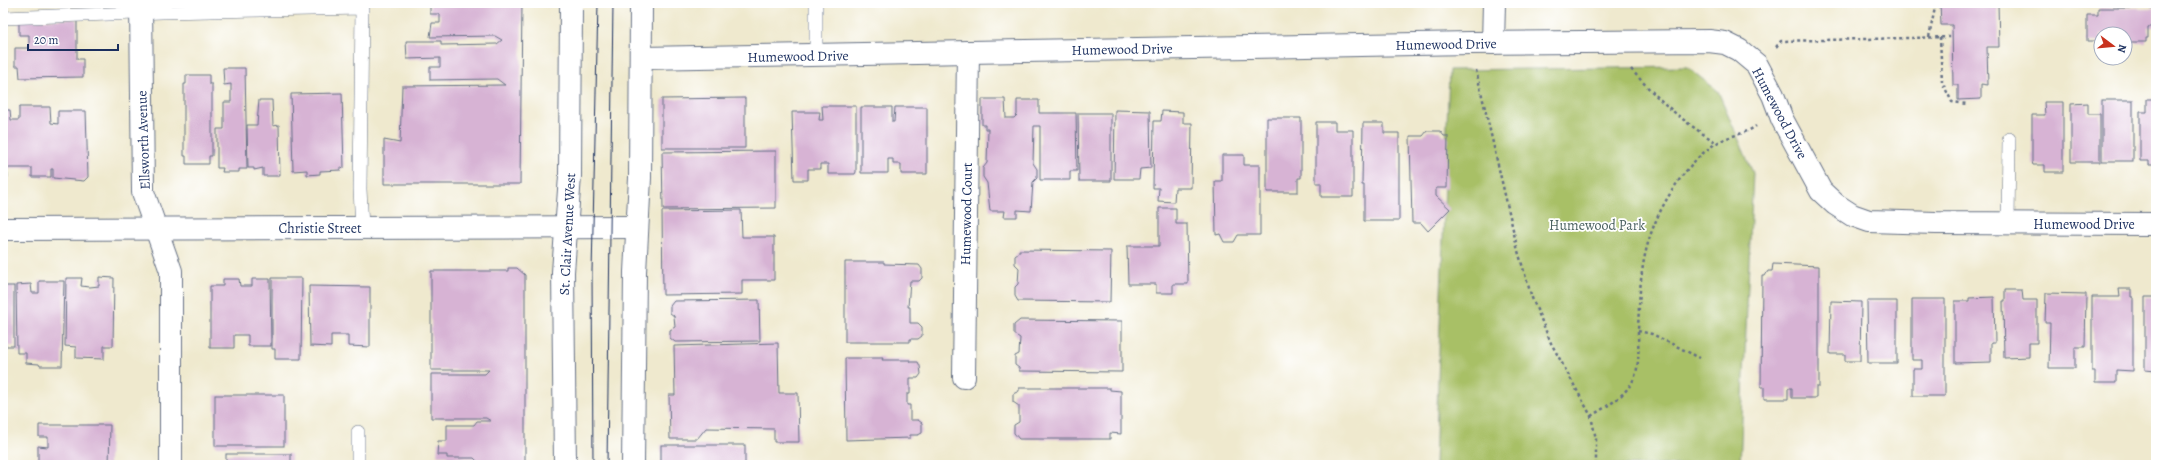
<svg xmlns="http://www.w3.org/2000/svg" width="2159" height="468" font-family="Alegreya,serif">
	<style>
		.green { fill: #a8c066; stroke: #627862 }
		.building { fill: #d7b3d4 }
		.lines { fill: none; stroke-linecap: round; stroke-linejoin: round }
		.lane-casing { stroke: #657085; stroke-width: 14 }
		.street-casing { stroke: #657085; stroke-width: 24 }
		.secondary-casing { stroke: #657085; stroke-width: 24 }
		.path { stroke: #657085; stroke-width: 2.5; stroke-dasharray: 3 3; stroke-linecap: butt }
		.lane { stroke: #fff; stroke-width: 13 }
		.street { stroke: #fff; stroke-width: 22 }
		.secondary { stroke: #fff; stroke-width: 22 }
		.tram { stroke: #1b2f5e; stroke-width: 1 }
		.labels { text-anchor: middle; stroke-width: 3.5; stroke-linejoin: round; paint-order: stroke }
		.street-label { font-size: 14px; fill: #1b2f5e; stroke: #fff }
		.park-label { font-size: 14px; fill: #4c6261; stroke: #fff }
	</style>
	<rect width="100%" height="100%" fill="#fff"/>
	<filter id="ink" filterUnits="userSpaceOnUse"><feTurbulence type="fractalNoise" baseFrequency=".025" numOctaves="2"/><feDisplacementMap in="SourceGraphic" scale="8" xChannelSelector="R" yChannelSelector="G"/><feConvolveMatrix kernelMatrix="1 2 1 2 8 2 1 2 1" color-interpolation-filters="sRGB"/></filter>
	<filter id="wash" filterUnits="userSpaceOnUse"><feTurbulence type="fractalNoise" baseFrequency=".012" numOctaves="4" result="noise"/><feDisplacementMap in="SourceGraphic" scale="16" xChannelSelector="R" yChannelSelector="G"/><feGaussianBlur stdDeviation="0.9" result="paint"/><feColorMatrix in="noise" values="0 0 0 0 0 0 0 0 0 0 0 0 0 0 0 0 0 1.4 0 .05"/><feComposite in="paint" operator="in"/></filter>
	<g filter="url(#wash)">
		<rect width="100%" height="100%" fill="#efe9ce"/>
		<polygon class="green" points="1687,67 1718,91 1753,173 1740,465 1435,465 1449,70"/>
		<g id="blocks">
			<g class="building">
				<polygon points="430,3 522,3 520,184 384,184 384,140 400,143 402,86 505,85 497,79 430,80 430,67 440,67 440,58 407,59 406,41 441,41 441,45 497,44 502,40 495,36 430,37 432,23 440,23 440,14 430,14"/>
				<polygon points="1940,3 1998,3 1999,47 1987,47 1988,85 1981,84 1981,99 1958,100 1958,85 1953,85 1952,25 1941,25"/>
				<polygon points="2098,8 2155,8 2155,27 2148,27 2148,38 2146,38 2146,42 2125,42 2125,34 2101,34 2101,42 2098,42 2098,41 2087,41 2087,15 2098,15"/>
				<polygon points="77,19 77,59 83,59 83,77 20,78 19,66 15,66 15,48 29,48 29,35 19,35 19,20"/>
				<polygon points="223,68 245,68 247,169 239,169 239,172 222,172 223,168 217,168 217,129 224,129 224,102 231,102 231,84 224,85"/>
				<polygon points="186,75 209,75 209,84 212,84 212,156 209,156 209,164 186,164 186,156 184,156 184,84 186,84"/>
				<polygon points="342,93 344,168 341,167 341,170 320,171 320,174 307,175 307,170 293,171 291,94"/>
				<polygon points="745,98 745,148 662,148 662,99"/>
				<polygon points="982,99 1005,99 1006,118 1014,118 1017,115 1017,100 1039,100 1039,113 1076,113 1077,171 1070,171 1070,180 1040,180 1040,126 1034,126 1033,163 1037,169 1037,178 1033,182 1031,211 1017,210 1017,217 1004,217 1005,211 990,211 987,183 983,177 983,168 987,163 988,129 985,129 985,125 982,125"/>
				<polygon points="2147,99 2156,99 2156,165 2149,165 2149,161 2140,161 2140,112 2147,112"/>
				<polygon points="259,100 272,100 273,126 279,125 280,176 263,176 263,168 254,170 254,168 248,168 247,125 257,125"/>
				<rect x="2102" y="100" width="31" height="61"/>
				<polygon points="2044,102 2063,102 2063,172 2045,172 2045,165 2033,165 2032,162 2032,115 2045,115"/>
				<polygon points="2088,103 2088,114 2100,114 2100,162 2071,162 2071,104"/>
				<polygon points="822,106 856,106 856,172 855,174 828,174 828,164 820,164 820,169 808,169 808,180 794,180 792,112 820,112 819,120 823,120"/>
				<polygon points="19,107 50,107 51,123 58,124 58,111 86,111 88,177 84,181 53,178 53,169 51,169 51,177 32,177 32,168 7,168 8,177 3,177 3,110 10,110 11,120 19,120"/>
				<polygon points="861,107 892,107 892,122 894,122 895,107 927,107 927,174 901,174 901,164 893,164 893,159 888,159 888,173 861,173"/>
				<polygon points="1115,110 1150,111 1151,168 1140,169 1139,179 1114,179"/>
				<polygon points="1162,111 1183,112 1183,123 1192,123 1191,188 1175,188 1174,202 1158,201 1159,188 1153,188 1154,121 1161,121"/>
				<polygon points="1078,113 1111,113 1111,181 1079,181"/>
				<polygon points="1267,118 1301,118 1301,178 1298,178 1298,192 1267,192"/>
				<polygon points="1316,122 1335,122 1335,130 1353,130 1353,197 1321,197 1321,183 1316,183"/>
				<polygon points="1363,123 1384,123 1384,133 1399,133 1399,221 1364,221 1364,185 1362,185"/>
				<polygon points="1427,131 1440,131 1444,136 1448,136 1447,188 1436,188 1436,196 1450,209 1428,231 1421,223 1412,223 1410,136 1423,136"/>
				<polygon points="776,151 776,208 663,209 662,152"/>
				<polygon points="1222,155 1244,155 1244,165 1260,165 1260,235 1238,235 1234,242 1224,242 1220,234 1216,235 1215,181 1222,181"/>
				<polygon points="1159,208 1176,208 1176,224 1187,224 1188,284 1173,284 1173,293 1156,293 1156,284 1128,284 1127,246 1159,246"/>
				<polygon points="741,210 742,237 774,237 774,280 742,280 742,294 663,295 662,211"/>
				<polygon points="1019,250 1111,251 1110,302 1018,301 1015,296 1015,287 1018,284 1019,268 1015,264 1015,255 1019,252"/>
				<polygon points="845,262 884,262 884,264 919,265 922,269 922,278 919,281 910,281 908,307 910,307 910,323 918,323 922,327 922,336 918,339 910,339 910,342 845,342"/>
				<polygon points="1773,264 1819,266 1819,387 1816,387 1816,398 1792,398 1792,388 1788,388 1788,399 1764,399 1764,387 1761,387 1762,276 1765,276 1768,271 1772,271"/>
				<polygon points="508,268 517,268 525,275 525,465 474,465 478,462 474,458 447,458 447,455 437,455 438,441 447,441 447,425 474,425 477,421 491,421 486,418 431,418 431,374 485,374 489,370 431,370 431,271 508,271"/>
				<polygon points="99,277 114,278 113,346 104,346 104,359 76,358 76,347 65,346 66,278 82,278 81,286 90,287 99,286"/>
				<polygon points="272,278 302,278 301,359 275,359 275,349 272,349"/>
				<polygon points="223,279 239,279 240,286 252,286 252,279 270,279 271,346 248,346 248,335 234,335 234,348 210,348 210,286 223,286"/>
				<polygon points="39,281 64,281 62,366 40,366 39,364 26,363 26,353 17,353 16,285 31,284 32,293 39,293"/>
				<rect x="3" y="286" width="11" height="60"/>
				<polygon points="309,286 370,287 370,347 348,346 348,335 331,335 331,347 310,346"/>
				<polygon points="2119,289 2131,289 2131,297 2133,297 2133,371 2116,370 2116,383 2095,383 2095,371 2092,371 2092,297 2120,297"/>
				<polygon points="2005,290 2022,290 2023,300 2037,300 2037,343 2029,343 2029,357 2004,358 2003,301 2005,301"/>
				<polygon points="2046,293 2086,294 2085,347 2075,347 2075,368 2049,368 2050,323 2045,323"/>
				<polygon points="1994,297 1995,343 1991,343 1991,362 1955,363 1955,301 1969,301 1969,298"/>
				<polygon points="2145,297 2156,297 2156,371 2145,370"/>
				<polygon points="1912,299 1945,299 1945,396 1913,396 1913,369 1922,369 1922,360 1912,360"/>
				<polygon points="759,300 760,341 675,342 670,338 670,330 675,327 674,316 670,313 670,306 674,301"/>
				<polygon points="1831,301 1861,302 1860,361 1845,361 1845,354 1830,354"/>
				<polygon points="1867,301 1897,301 1897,363 1868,363"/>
				<polygon points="1020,320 1122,321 1122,372 1019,371 1019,368 1015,365 1015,356 1019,354 1020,338 1014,334 1014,325"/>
				<polygon points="778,343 779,393 798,393 799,442 774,442 774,429 706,428 697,439 670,439 669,395 675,395 674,346"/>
				<polygon points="845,358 883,358 882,360 910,360 910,362 918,362 920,366 921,374 918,378 910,378 910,394 907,394 907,405 910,405 910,420 918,420 922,423 922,433 918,435 910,435 910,438 846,440"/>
				<polygon points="1019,388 1110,388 1110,390 1121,391 1121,434 1110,433 1110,439 1019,439 1014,433 1014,425 1019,422 1019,406 1013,402 1013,394 1019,391"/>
				<rect x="215" y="395" width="69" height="51"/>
				<polygon points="39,425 110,425 109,465 38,465 38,446 48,447 48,437 39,437"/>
				<rect x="661" y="445" width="84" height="20"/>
				<rect x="226" y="454" width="65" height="11"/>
			</g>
		</g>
	</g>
	<g filter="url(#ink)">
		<use href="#blocks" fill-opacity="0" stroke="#657085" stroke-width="1"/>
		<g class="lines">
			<defs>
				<g id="lane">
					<polyline points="3,18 162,12 362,8 360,189 362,228"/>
					<polyline points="816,56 816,3"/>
					<polyline points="2008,224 2009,139"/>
					<polyline points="358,432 358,465"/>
				</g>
				<g id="street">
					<polyline points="141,3 143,192 171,271 171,465"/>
					<polyline points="1493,43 1494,3"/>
					<polyline points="642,58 1470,43 1709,41 1725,43 1739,50 1757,65 1773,95 1782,119 1821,191 1835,204 1852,215 1869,221 1936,223 2156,224"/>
					<polyline points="964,377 968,52"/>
				</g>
				<g id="secondary">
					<polyline points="3,229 636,227"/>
					<polyline points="565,465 563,272 570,176 571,3"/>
					<polyline points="633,465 635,272 640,178 641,3"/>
				</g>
			</defs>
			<use href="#lane" class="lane-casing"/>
			<use href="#street" class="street-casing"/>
			<use href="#secondary" class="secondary-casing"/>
			<g class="path">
				<polyline points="1929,37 1936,3"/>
				<polyline points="1940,37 1942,82 1952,102 1967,104"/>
				<polyline points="1776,47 1781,41 1951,37"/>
				<path d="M1631 69C1659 101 1682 121 1717 143"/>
				<polyline points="1476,70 1518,251 1532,298 1551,343 1591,416 1596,439 1596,465"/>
				<polyline points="1638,331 1652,334 1700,358"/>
				<path d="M1591 416C1607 406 1628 395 1635 376 1640 361 1638 346 1638 331 1640 273 1642 236 1675 186 1685 171 1701 152 1717 143 1729 135 1744 135 1756 126"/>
			</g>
			<use href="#lane" class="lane"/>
			<use href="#street" class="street"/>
			<use href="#secondary" class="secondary"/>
			<g class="tram">
				<polyline points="593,465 592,272 598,3"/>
				<polyline points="607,465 613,3"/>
			</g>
		</g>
	</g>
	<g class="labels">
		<g class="street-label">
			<text transform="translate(1446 44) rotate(-1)" y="5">Humewood Drive</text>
			<text transform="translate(1122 49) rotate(-1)" y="5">Humewood Drive</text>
			<text transform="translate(798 56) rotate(-1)" y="5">Humewood Drive</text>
			<text transform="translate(1780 113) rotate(62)" y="5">Humewood Drive</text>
			<text transform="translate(143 140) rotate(-92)" y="5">Ellsworth Avenue</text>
			<text transform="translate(966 214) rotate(-89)" y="5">Humewood Court</text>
			<text x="2084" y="229">Humewood Drive</text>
			<text x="320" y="233">Christie Street</text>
			<text transform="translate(567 234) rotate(-87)" y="5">St. Clair Avenue West</text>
		</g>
		<g class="park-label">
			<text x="1597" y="230">Humewood Park</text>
		</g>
	</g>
	<rect width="2159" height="468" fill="none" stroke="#fff" stroke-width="16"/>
	<g transform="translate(2113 46) rotate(106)"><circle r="19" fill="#ffffff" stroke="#a4acbf"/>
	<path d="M0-3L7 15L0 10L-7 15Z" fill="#c8321e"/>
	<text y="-6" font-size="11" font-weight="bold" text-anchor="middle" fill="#1b2f5e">N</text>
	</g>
	<path d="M28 44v6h90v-6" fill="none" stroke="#1b2f5e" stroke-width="2"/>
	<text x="34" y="44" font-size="12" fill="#1b2f5e" stroke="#ffffff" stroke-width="3" paint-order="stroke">20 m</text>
</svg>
